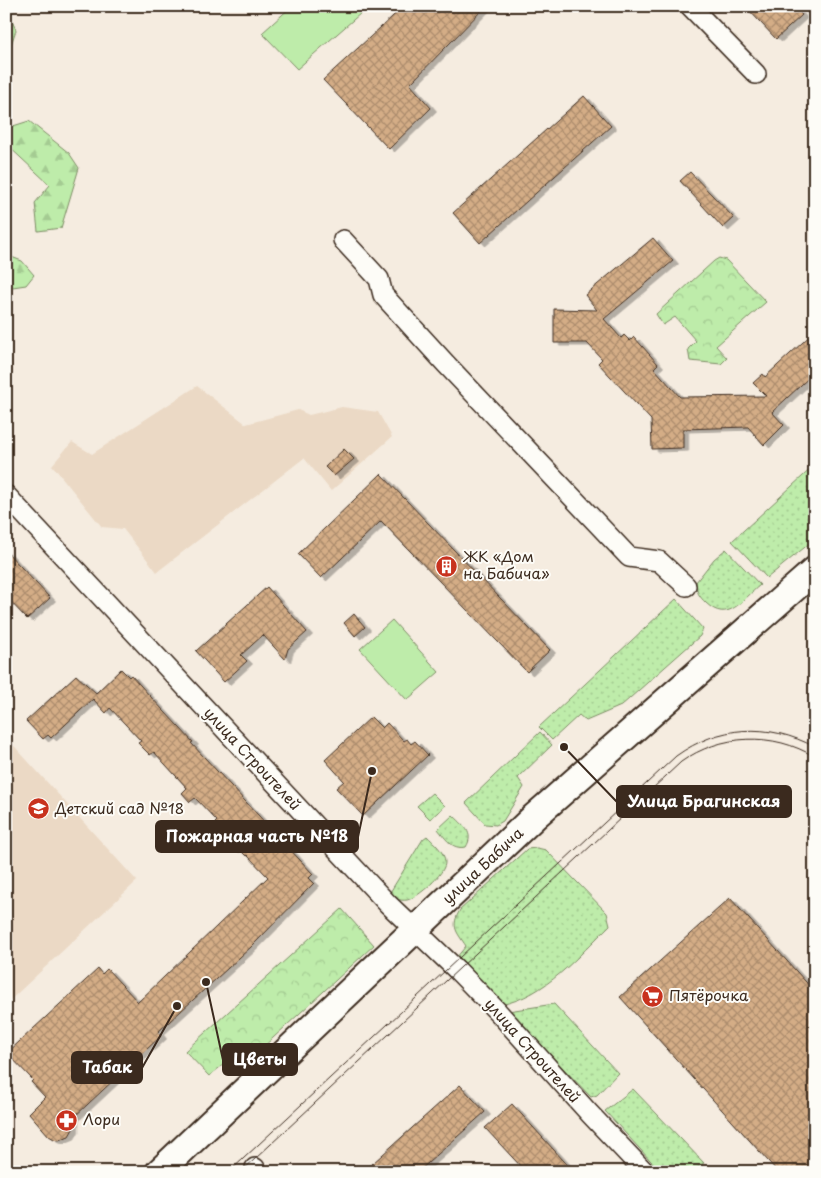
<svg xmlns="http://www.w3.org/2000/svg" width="821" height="1178" font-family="'Playpen Sans',sans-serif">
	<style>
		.built { fill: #ebd9c5 }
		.grass { fill: url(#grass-dots); stroke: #7c8b64 }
		.forest { fill: url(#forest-firs); stroke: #7c8b64 }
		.park { fill: url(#park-crowns); stroke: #7c8b64 }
		.garden { fill: #beecaa; stroke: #7c8b64 }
		.building { fill: url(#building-cross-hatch); stroke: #3b2a1e; filter: url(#shadow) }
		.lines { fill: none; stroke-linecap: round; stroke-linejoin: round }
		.street-casing { stroke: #3b2a1e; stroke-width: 22 }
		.secondary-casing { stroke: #3b2a1e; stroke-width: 30 }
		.street { stroke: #fdfcf7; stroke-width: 19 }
		.secondary { stroke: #fdfcf7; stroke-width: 26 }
		.tram { stroke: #3b2a1e; stroke-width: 1 }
		.labels { text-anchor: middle; stroke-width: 4; stroke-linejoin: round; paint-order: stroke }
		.poi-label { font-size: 15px; fill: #3b2a1e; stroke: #fdfcf7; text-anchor: start }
		.street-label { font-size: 15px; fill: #3b2a1e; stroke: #fdfcf7 }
		.leader { fill: none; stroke: #3b2a1e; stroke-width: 2 }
		.callout-dot { fill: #3b2a1e; stroke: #fdfcf7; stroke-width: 2 }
		.callout { fill: #3b2a1e; stroke: #3b2a1e; stroke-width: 2 }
		.callout-label { font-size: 16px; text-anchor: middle; font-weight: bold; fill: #fff }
	</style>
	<defs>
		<pattern id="grass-dots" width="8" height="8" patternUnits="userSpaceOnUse" patternTransform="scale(1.25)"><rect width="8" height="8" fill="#beecaa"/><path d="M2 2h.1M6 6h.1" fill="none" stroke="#a4cb92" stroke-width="1.8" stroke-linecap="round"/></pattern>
		<pattern id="forest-firs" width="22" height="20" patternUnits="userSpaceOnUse" patternTransform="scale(1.25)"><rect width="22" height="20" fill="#beecaa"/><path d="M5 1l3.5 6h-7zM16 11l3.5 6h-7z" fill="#a4cb92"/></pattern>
		<pattern id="park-crowns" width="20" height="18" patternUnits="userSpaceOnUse" patternTransform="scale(1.25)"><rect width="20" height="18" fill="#beecaa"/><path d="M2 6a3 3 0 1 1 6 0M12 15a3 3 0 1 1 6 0" fill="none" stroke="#a4cb92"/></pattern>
		<pattern id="building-cross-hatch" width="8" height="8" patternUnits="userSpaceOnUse" patternTransform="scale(1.25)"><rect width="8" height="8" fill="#d4ad86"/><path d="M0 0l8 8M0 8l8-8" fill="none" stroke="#ad8d6d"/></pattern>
		<filter id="shadow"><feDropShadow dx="5.5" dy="3" stdDeviation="0" flood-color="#0004"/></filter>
	</defs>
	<rect width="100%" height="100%" fill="#f5ece0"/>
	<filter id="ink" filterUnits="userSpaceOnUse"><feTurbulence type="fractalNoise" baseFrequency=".02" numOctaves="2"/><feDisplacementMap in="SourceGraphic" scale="10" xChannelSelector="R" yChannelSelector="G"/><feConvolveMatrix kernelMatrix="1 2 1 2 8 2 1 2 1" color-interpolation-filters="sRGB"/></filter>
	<g filter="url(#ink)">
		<g class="built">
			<polygon points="197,386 246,424 298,410 309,415 342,407 378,412 392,437 331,491 304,458 157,572 123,529 102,527 52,465 72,442 92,454"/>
			<polygon points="6,737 137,881 6,1004"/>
		</g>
		<g class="grass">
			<polygon points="815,465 815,539 767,578 732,541"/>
			<path d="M726 549 760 585C742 600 728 624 706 603 699 596 696 592 696 582L714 559Z"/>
			<polygon points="676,599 703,629 700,636 621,706 586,721 579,715 552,740 539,727"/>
			<polygon points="540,732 552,745 518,778 524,787 503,821 496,825 485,824 466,803"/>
			<polygon points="432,793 445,806 430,819 417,806"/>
			<path d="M453 815C463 825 475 833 466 847 452 850 446 839 438 829Z"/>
			<path d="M427 836C434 843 445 852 445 862 446 873 418 898 407 900 400 901 394 899 389 894L423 839Z"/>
			<path d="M537 848 546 850 607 913 610 925C578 956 546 996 500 1005L456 958 466 946C457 932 450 927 460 910L527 849Z"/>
			<polygon points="554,1004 618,1073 597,1095 591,1097 508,1011"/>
			<polygon points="633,1089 704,1163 691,1172 661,1172 605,1111"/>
		</g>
		<g class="forest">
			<polygon points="6,7 16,30 6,59"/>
			<polygon points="29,121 69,153 79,168 61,228 38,231 35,203 50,185 6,144 10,127"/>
			<polygon points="6,255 22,261 34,275 26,285 6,288"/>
		</g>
		<g class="park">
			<polygon points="719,258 726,260 766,302 716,346 727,358 721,364 690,361 688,349 696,341 675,317 663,325 656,314 714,261"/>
			<polygon points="342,909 374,945 248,1061 234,1063 229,1060 209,1076 185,1051"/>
		</g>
		<g class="garden">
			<polygon points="292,6 369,6 297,69 262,33"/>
			<polygon points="392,620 439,672 407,700 360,649"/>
		</g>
		<g class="building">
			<polygon points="404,6 486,6 410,84 431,108 389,149 323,80"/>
			<polygon points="745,6 794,6 802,15 776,39"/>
			<polygon points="584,96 611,126 480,243 453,213"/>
			<polygon points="690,172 734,218 723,228 680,181"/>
			<polygon points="653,238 673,261 604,319 621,338 624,335 630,341 634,337 658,364 654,368 680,397 766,396 753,383 763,374 765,377 815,331 815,372 772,412 784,425 764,445 748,427 683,429 683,448 652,449 651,420 598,363 602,359 587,343 554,343 554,309 597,310 585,295"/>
			<polygon points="344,449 354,459 334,476 325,467"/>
			<polygon points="381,474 550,650 527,672 381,521 321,578 298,554"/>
			<polygon points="6,551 50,598 27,619 6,597"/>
			<polygon points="267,587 307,632 288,649 285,659 263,635 241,655 247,661 224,682 196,651"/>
			<polygon points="354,614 365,627 355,636 344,623"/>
			<polygon points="121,669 129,677 131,675 150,696 193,742 191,743 313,874 309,878 314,883 251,947 158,1032 161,1036 73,1118 73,1129 69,1136 59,1140 54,1139 49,1136 29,1113 45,1097 31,1082 33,1080 7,1053 98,969 102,974 107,969 138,1002 268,877 247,855 246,856 237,847 234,850 221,836 224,833 215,823 217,821 195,798 190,802 182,793 187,788 154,752 150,755 138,743 141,741 110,708 106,713 93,699 51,738 48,735 43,739 26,721 76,675 96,693"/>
			<polygon points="371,717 382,728 387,723 404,741 407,739 411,744 415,741 428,755 363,816 336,788 344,781 325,760"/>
			<polygon points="730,898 815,992 815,1172 778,1172 620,997"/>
			<polygon points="460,1085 485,1112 418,1172 363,1172"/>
			<polygon points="512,1104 574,1172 526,1172 485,1128"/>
		</g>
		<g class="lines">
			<defs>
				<g id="street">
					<polyline points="690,6 756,74"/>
					<polyline points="343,240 379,279 383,295 446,364 629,557 659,561 686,586"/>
					<polyline points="6,495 388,904 457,970 498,1012 590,1114 645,1172"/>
					<polyline points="255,1172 255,1168"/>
				</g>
				<polyline id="secondary" points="159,1172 534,817 815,570"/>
			</defs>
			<use href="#street" class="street-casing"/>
			<use href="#secondary" class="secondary-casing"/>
			<use href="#street" class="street"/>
			<use href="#secondary" class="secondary"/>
			<g class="tram">
				<path d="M229 1172 676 756C719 725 768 722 815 747"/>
				<path d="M241 1172 681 762C720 734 773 731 815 757"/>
			</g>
		</g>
	</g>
	<defs>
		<symbol id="building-disc" viewBox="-11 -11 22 22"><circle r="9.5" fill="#c8321e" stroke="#fdfcf7"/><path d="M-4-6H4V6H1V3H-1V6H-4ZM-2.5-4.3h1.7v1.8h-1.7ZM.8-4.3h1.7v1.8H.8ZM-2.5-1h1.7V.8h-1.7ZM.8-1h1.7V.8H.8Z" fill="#fff"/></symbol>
		<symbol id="school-disc" viewBox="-11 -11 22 22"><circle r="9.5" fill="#c8321e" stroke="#fdfcf7"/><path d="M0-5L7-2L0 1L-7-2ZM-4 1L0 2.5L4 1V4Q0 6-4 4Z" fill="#fff"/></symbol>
		<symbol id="supermarket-disc" viewBox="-11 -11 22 22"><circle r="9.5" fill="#c8321e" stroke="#fdfcf7"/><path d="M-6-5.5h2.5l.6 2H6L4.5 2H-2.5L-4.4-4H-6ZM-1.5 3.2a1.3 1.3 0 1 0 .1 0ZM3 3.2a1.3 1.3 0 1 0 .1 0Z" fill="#fff"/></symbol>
		<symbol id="pharmacy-disc" viewBox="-11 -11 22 22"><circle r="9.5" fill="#c8321e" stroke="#fdfcf7"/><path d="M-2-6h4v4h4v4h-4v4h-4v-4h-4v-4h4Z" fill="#fff"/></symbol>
	</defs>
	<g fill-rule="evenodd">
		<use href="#building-disc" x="434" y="554" width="25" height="25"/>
		<use href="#school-disc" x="26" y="796" width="25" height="25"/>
		<use href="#supermarket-disc" x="640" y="984" width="25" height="25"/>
		<use href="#pharmacy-disc" x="54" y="1108" width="25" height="25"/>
	</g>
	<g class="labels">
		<g class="poi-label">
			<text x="463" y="562">ЖК «Дом<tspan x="463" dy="17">на Бабича»</tspan></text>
			<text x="55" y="814">Детский сад №18</text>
			<text x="669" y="1001">Пятёрочка</text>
			<text x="83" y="1125">Лори</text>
		</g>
		<g class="street-label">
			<text transform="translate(252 759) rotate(47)" y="5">улица Строителей</text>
			<text transform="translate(483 866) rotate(-43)" y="5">улица Бабича</text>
			<text transform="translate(532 1051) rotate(48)" y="5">улица Строителей</text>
		</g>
	</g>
	<path class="leader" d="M564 747L617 802M372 771L358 837M206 982L223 1060M177 1006L142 1068"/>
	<g class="callout-dot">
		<circle cx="564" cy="747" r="5"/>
		<circle cx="372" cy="771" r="5"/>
		<circle cx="206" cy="982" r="5"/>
		<circle cx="177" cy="1006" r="5"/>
	</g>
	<g class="callout">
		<rect x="617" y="786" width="174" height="31" rx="5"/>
		<rect x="156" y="821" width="202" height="31" rx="5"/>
		<rect x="223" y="1044" width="74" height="31" rx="5"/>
		<rect x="72" y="1052" width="70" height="31" rx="5"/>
	</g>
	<g class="callout-label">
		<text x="704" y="807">Улица Брагинская</text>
		<text x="257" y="842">Пожарная часть №18</text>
		<text x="260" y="1065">Цветы</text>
		<text x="107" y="1073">Табак</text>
	</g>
	<rect width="821" height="1178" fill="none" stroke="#fdfcf7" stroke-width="25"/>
	<rect x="12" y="12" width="796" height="1153" fill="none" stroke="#3b2a1e" stroke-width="2" filter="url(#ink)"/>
</svg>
